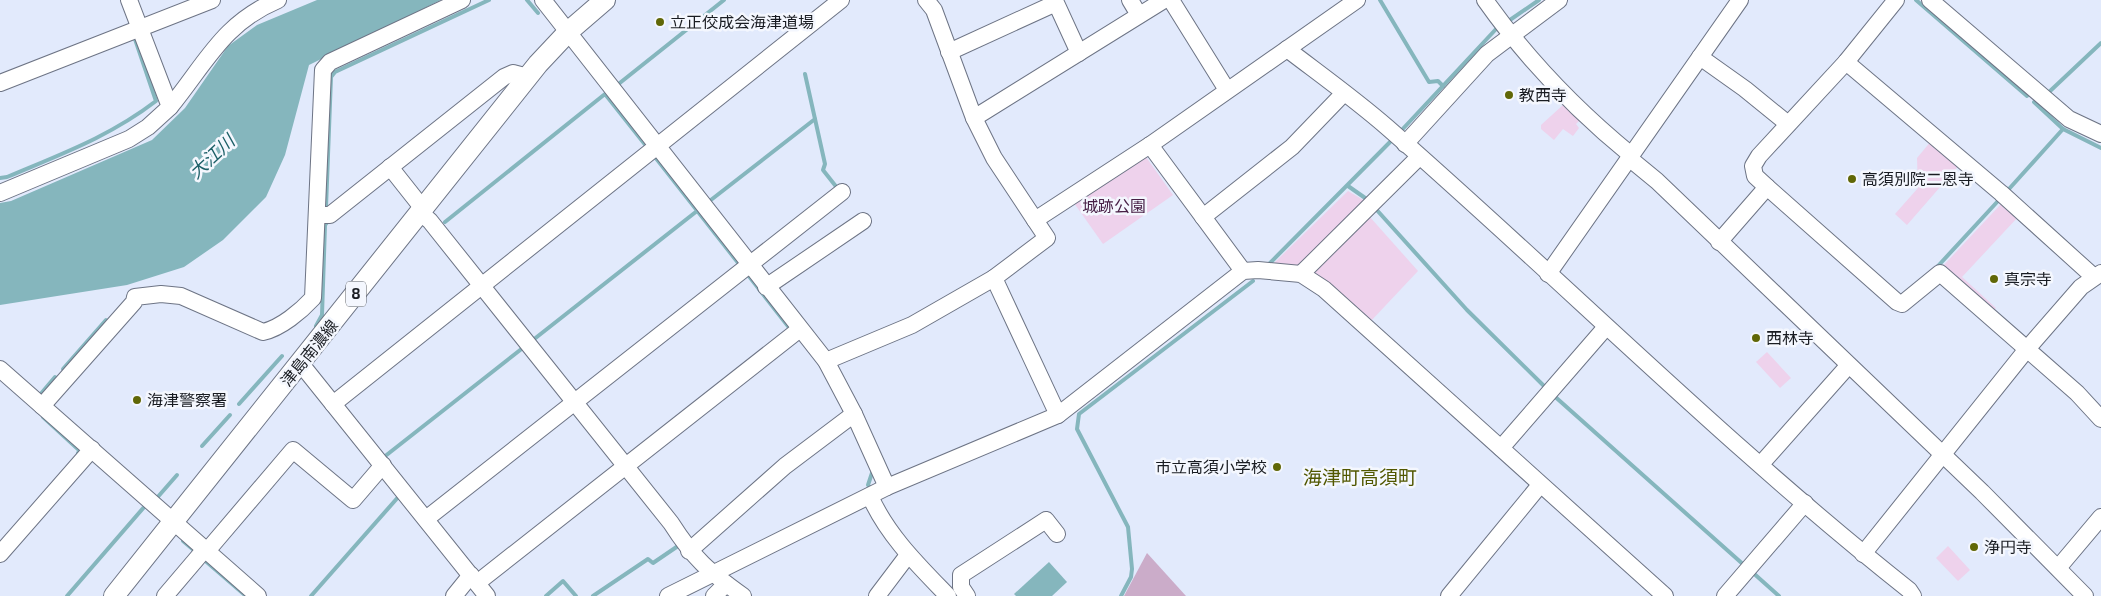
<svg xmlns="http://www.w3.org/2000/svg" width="2101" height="596" font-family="'Exo 2','Noto Sans JP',sans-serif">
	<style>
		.green { fill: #eed2ec }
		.forest { fill: #cbacc9 }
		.water { fill: #85b6bd }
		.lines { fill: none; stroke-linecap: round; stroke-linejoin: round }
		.stream { stroke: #85b6bd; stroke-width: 4 }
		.minor-casing { stroke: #6d7485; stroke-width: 18 }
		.major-casing { stroke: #6d7485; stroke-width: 22 }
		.minor { stroke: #fff; stroke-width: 16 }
		.major { stroke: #fff; stroke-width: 20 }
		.poi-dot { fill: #606707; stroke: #f4f7fe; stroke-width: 2 }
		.labels { text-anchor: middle; stroke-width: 5; stroke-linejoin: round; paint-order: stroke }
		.shield { fill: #f4f7fe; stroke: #5b5e64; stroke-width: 1 }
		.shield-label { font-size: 15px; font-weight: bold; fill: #191c22 }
		.poi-label { font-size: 16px; fill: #191c22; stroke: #f4f7fe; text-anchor: start }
		.park-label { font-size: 16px; fill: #482046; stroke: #f4f7fe }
		.street-label { font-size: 16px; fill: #191c22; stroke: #f4f7fe }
		.water-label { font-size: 18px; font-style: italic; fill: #1c5f67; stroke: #f4f7fe }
		.quarter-label { font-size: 19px; fill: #515700; stroke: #f4f7fe }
	</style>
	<rect width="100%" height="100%" fill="#e2eafc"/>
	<g class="green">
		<polygon points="1563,105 1568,105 1582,118 1576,124 1579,128 1573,136 1563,129 1554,140 1541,129 1541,125"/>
		<polygon points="1932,140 1961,163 1907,225 1895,214 1918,188 1917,158"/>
		<polygon points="1146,157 1173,195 1103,244 1074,203"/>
		<polygon points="1348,191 1365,201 1300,264 1292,268 1272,265"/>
		<polygon points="2002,203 2018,217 1962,277 1996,308 1991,313 1942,267"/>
		<polygon points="1369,216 1418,271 1370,322 1314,272"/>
		<polygon points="1767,352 1791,378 1780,388 1756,362"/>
		<polygon points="1948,546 1970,570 1958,581 1936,558"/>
	</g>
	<polygon class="forest" points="1147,553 1186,596 1124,596"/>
	<g class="water">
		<polygon points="317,0 441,0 309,65 285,155 266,197 223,240 184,267 127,285 0,305 0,203 11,201 152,140 185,108 228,46 257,25"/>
		<polygon points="1049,562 1067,582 1052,596 1016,596 1014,594"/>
	</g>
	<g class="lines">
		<g class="stream">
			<polyline points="527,0 538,13"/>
			<polyline points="1380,0 1429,82 1438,81 1443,86"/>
			<polyline points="1916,0 2027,96"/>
			<polyline points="1507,22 1539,0"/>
			<polyline points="616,86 724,0"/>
			<polyline points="2048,93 2101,43"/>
			<polyline points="2034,102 2063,129 2101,148"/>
			<polyline points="815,119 825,164 823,170 838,189"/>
			<polyline points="1399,133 1497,28"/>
			<polyline points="655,157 739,264"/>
			<path d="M0 178 7 177C61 154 109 137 156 101L135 39 137 38"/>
			<polyline points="1348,186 1368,200"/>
			<polyline points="2009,189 2063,129"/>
			<polyline points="707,203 815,119 805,74"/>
			<polyline points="1375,208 1467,310 1544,386"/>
			<polyline points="329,210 326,207 331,77 335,72 489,0"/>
			<polyline points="445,222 605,94 647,147"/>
			<polyline points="1269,264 1393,139"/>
			<polyline points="1938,266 1998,201"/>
			<polyline points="748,275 791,330"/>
			<polyline points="316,326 322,315 325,225 329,220"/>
			<polyline points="533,340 697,211"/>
			<polyline points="63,369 106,320"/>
			<polyline points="1552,394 1745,566"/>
			<polyline points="39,396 55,377"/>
			<polyline points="239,404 282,356"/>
			<polyline points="43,417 80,451 78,453"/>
			<polyline points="202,446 230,415"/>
			<polyline points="382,455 384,457 524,347"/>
			<polyline points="870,488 868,485 873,470"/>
			<polyline points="156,499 177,475"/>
			<polyline points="183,541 196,552"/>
			<polyline points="202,558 246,596"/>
			<polyline points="1751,571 1779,596"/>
			<polyline points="67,596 145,506 144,505"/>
			<polyline points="311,596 400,495"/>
			<polyline points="546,596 563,581 576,596"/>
			<polyline points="593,596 648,559 653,563 678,546"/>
			<polyline points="1121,596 1131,577 1132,569 1128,527 1077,429 1079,414 1253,281"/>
		</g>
		<defs>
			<g id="minor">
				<polyline points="543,0 826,361 854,414 887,487"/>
				<polyline points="926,0 934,10 974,118 994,158 1035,220 1150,145 1357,0"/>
				<polyline points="1130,0 1139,15"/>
				<polyline points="1171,0 1227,90"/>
				<path d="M1485 0C1526 58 1576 110 1631 155"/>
				<polyline points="1930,0 2069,119 2101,134"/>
				<path d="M1287 49C1321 75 1356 100 1388 128 1563 281 1727 446 1909 590L1913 596"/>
				<polyline points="949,52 1056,3 1079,53"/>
				<polyline points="1700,57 1745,89 1788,124"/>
				<polyline points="1846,62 2001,193 2094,277"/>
				<polyline points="0,83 212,0"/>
				<path d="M170 107C206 63 223 23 278 0"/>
				<polyline points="974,118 1164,0"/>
				<polyline points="1405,144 1487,54 1559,0"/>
				<polyline points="1150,145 1243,271"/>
				<polyline points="1629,158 1657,181 1982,492 2085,596"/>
				<polyline points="390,167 424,210"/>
				<polyline points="1767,187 1897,302 1902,304 1940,273 2077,393 2101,419"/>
				<polyline points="0,193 129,139 148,127 170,107 129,0"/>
				<path d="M421 213 430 221 671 523C694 559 708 571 743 596"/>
				<polyline points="318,215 330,215 504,77 513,73 528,77"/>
				<polyline points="1203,217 1292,147 1344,93"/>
				<polyline points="1035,220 1047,238 994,278 1058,415"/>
				<polyline points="1719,242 1767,187 1755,176 1753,166 1759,156 1846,62 1896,0"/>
				<polyline points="1301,274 1419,157"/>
				<polyline points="1548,274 1740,0"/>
				<polyline points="766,287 863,221"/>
				<polyline points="826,361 912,325 994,278"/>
				<polyline points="301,364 487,596"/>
				<polyline points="0,369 258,596"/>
				<polyline points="333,404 841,0"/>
				<path d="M42 406 134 302 135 297 161 294 181 296 263 332C281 328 301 311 313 298L323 70 330 62 462 0"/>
				<polyline points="1501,448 1606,327"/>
				<polyline points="1761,464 1848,366"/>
				<path d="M870 496C887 535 919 566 948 596"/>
				<polyline points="426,519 842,192"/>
				<polyline points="207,551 293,450 353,500 383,465"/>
				<polyline points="689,551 785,466 854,414"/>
				<polyline points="0,554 92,449"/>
				<polyline points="1863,554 2027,349 2081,287 2101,273"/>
				<polyline points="2058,568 2101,517"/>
				<polyline points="477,583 800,329"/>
				<polyline points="165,596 205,549"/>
				<polyline points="454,596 471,575"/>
				<polyline points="668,596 887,487 1058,415 1243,271 1258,270 1301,274 1324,289 1665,596"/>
				<polyline points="714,596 726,584"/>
				<polyline points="877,596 908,555"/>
				<polyline points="967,596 961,587 961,575 1046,520 1057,534"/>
				<polyline points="1449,596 1540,485"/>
				<polyline points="1725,596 1805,503"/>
			</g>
			<polyline id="major" points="114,596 538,64 569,31 605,0"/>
		</defs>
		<use href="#minor" class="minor-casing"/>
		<use href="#major" class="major-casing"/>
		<use href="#minor" class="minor"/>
		<use href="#major" class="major"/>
	</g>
	<g class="poi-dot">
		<circle cx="660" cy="22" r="5"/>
		<circle cx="1509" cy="95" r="5"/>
		<circle cx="1852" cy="179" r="5"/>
		<circle cx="1994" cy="279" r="5"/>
		<circle cx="1756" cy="338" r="5"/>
		<circle cx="137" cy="400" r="5"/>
		<circle cx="1277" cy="467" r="5"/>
		<circle cx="1974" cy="547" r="5"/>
	</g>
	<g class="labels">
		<rect class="shield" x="346" y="281.5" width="20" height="25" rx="4"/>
		<g class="shield-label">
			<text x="356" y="299">8</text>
		</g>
		<g class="poi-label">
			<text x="670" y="28">立正佼成会海津道場</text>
			<text x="1519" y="101">教西寺</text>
			<text x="1862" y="185">高須別院二恩寺</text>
			<text x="2004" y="285">真宗寺</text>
			<text x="1766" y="344">西林寺</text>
			<text x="147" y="406">海津警察署</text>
			<text x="1267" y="473" text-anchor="end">市立高須小学校</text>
			<text x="1984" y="553">浄円寺</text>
		</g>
		<g class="park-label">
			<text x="1114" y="212">城跡公園</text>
		</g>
		<g class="street-label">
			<text transform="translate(309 353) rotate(-51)" y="6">津島南濃線</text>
		</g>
		<g class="water-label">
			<text transform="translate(212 157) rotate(-43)" y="6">大江川</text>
		</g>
		<g class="quarter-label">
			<text x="1360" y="484">海津町高須町</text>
		</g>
	</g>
</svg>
